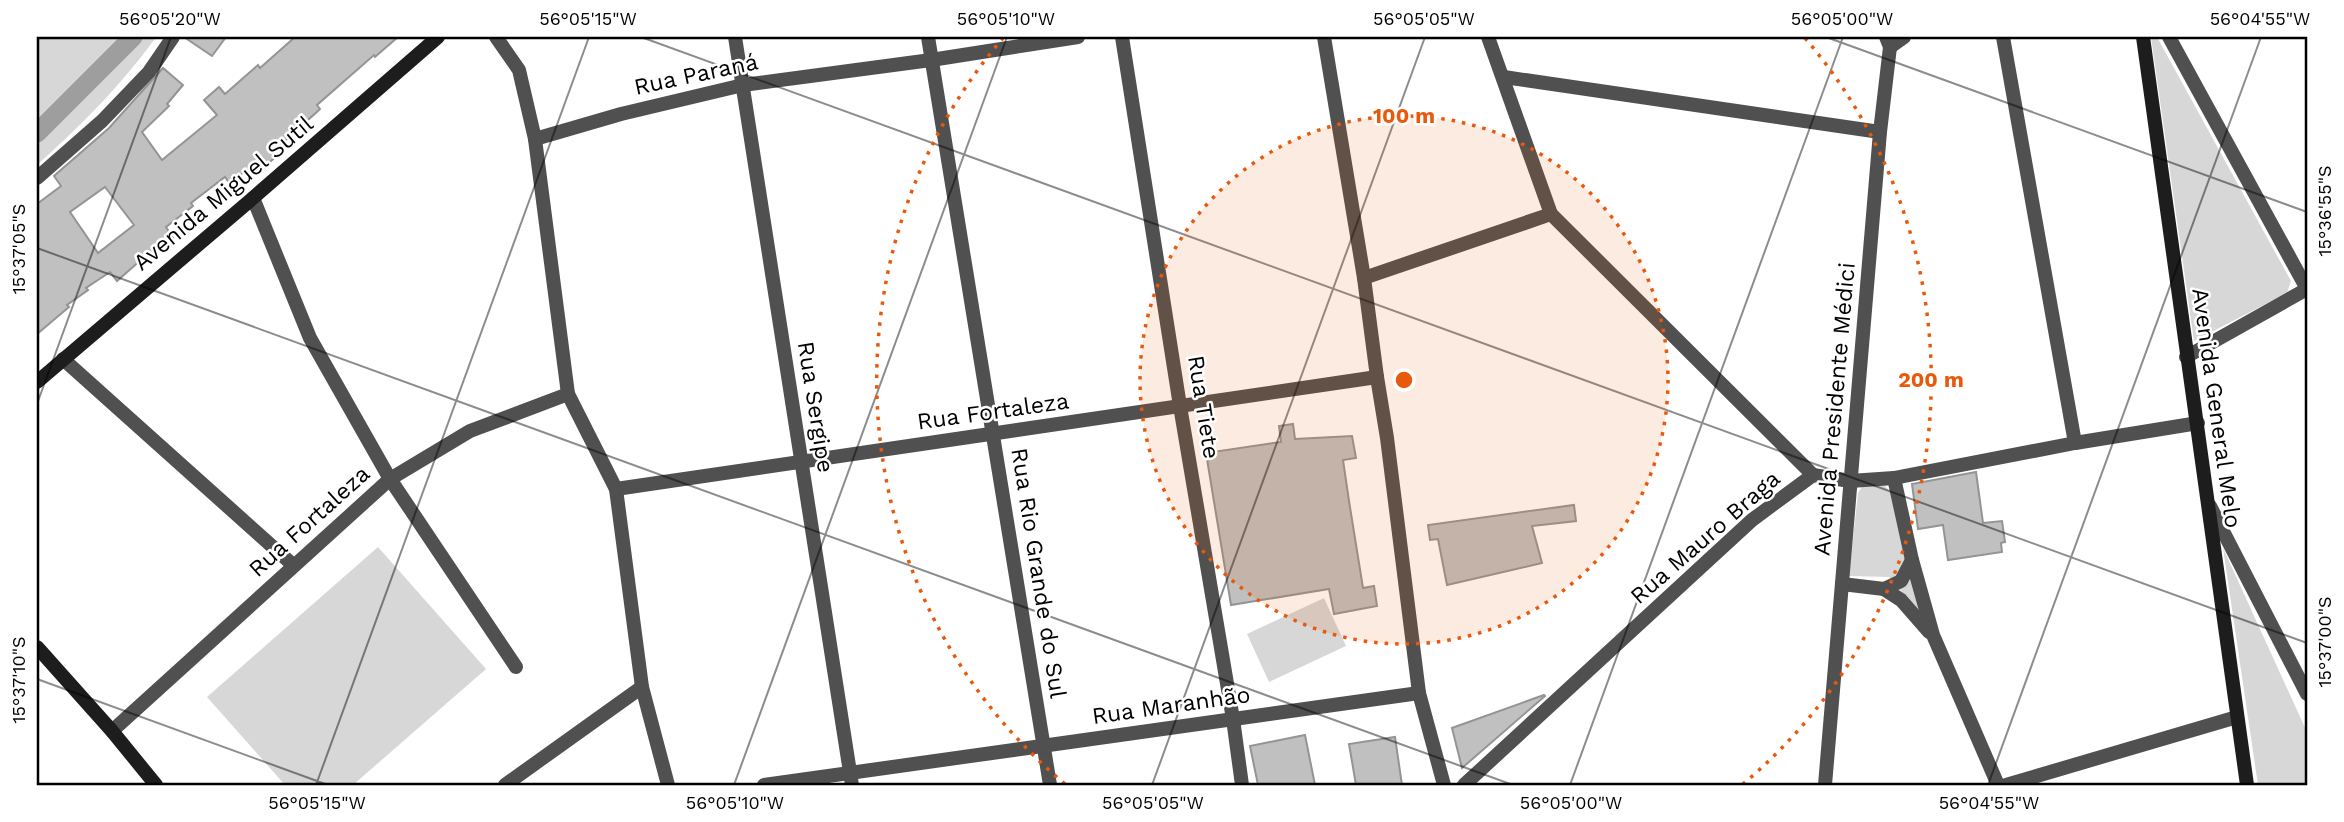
<svg xmlns="http://www.w3.org/2000/svg" width="2344" height="822" font-family="'Work Sans',sans-serif">
	<style>
		.green { fill: #d7d7d7 }
		.lines { fill: none; stroke-linecap: round; stroke-linejoin: round }
		.canal { stroke: #9e9e9e; stroke-width: 19 }
		.building { fill: #c0c0c0; stroke: #949494; stroke-width: 2; fill-rule: evenodd }
		.street { stroke: #505050; stroke-width: 14 }
		.secondary { stroke: #1d1d1d; stroke-width: 14 }
		.ticks { fill: none; stroke: #000; stroke-width: 2; stroke-opacity: 0.45 }
		.ring { fill: none; stroke: #e8590c; stroke-width: 3.5; stroke-dasharray: 3.5 7 }
		.labels { text-anchor: middle; stroke-width: 5; stroke-linejoin: round; paint-order: stroke }
		.street-label { font-size: 23px; fill: #000; stroke: #fff }
		.centre { fill: #e8590c; stroke: #fff; stroke-width: 3.5 }
		.ring-label { font-size: 21px; text-anchor: middle; font-weight: bold; fill: #e8590c; stroke: #fff; stroke-width: 5; stroke-linejoin: round; paint-order: stroke }
		.neatline { fill: none; stroke: #000; stroke-width: 2.5 }
		.ticks-label { font-size: 18px; text-anchor: middle; fill: #000 }
	</style>
	<rect width="100%" height="100%" fill="#fff"/>
	<g class="green">
		<path d="M37 37H156C119 88 83 123 37 165Z"/>
		<polygon points="2151,37 2157,37 2291,281 2287,293 2194,341"/>
		<polygon points="1864,484 1883,484 1890,491 1920,613 1889,577 1849,576 1858,493"/>
		<polygon points="378,547 486,669 353,785 285,785 207,697"/>
		<polygon points="2223,548 2307,732 2307,785 2258,785"/>
		<polygon points="1324,598 1346,646 1269,682 1247,634"/>
	</g>
	<g class="lines">
		<polyline class="canal" points="37,133 133,37"/>
	</g>
	<g class="building">
		<polygon points="184,37 226,37 212,56"/>
		<path d="M295 37H398L375 57 374 55 317 105 320 109 276 149 280 153 261 170 254 163 230 184 225 177 191 203 193 206 166 227 173 238 143 258 117 281 110 272 86 288 88 290 67 305 69 307 37 334V204L61 186 54 176 109 128 163 68 183 85 167 104 169 106 142 132 162 160 217 115 204 100 219 87 225 94 258 65 260 68ZM105 187 134 225 98 253 70 212Z"/>
		<polygon points="1293,424 1295,439 1352,436 1356,458 1343,460 1349,501 1363,588 1374,586 1377,606 1334,614 1329,589 1231,605 1206,453 1281,442 1279,426"/>
		<polygon points="1976,472 1983,523 2002,521 2005,542 2001,543 2002,552 1948,560 1943,525 1918,529 1912,484"/>
		<polygon points="1574,505 1576,521 1532,526 1542,563 1447,585 1438,539 1430,540 1428,525"/>
		<polygon points="1544,695 1545,696 1462,768 1452,728"/>
		<polygon points="1305,735 1315,785 1258,785 1250,746"/>
		<polygon points="1395,737 1402,785 1356,785 1349,744"/>
	</g>
	<g class="lines">
		<g class="street">
			<polyline points="496,37 519,70 535,139 568,394 616,489 642,687 668,785"/>
			<polyline points="735,37 852,785"/>
			<polyline points="928,37 1050,785"/>
			<polyline points="1122,37 1180,406 1233,719 1242,785"/>
			<polyline points="1324,37 1364,278 1377,377 1387,438 1419,693 1444,785"/>
			<polyline points="1488,37 1551,214 1813,475"/>
			<polyline points="2003,37 2075,443"/>
			<polyline points="2169,37 2307,289"/>
			<polyline points="1890,47 1904,37"/>
			<polyline points="1504,77 1880,132"/>
			<polyline points="535,139 621,114 743,85 931,60 1078,37"/>
			<polyline points="37,178 102,121 149,72 173,37"/>
			<polyline points="253,198 310,338 390,479 516,667"/>
			<polyline points="1364,278 1551,214"/>
			<polyline points="2186,357 2307,289"/>
			<polyline points="63,359 293,565"/>
			<polyline points="1894,478 1912,560 1933,635 1998,785"/>
			<polyline points="616,489 1377,377"/>
			<polyline points="2210,506 2307,694"/>
			<polyline points="1912,560 1901,581 1884,589 1901,600 1929,632"/>
			<polyline points="1842,584 1884,589"/>
			<polyline points="112,731 390,479 470,431 568,394"/>
			<polyline points="505,785 642,687"/>
			<polyline points="764,785 1419,693"/>
			<polyline points="1464,785 1752,520 1813,475 1850,481 1894,478 2075,443 2198,423"/>
			<polyline points="1825,785 1880,132 1890,47 1886,37"/>
			<polyline points="2006,785 2237,717"/>
		</g>
		<g class="secondary">
			<polyline points="2143,37 2247,785"/>
			<polyline points="37,382 253,198 438,37"/>
			<polyline points="37,647 112,731 156,785"/>
		</g>
	</g>
	<path class="ticks" d="M641 37 2307 643M1826 37 2307 212M37 248 1513 785M37 404 171 37M37 679 328 785M316 785 589 37M734 785 1007 37M1152 785 1425 37M1570 785 1843 37M1988 785 2261 37"/>
	<circle cx="1404" cy="380" r="264" fill="#e8590c" fill-opacity=".12"/>
	<g class="ring">
		<circle cx="1404" cy="380" r="264"/>
		<path d="M1065 784A527 527 0 0 1 1003 38M1805 38A527 527 0 0 1 1743 784"/>
	</g>
	<g class="labels">
		<g class="street-label">
			<text transform="translate(696 74) rotate(-12)" y="8">Rua Paraná</text>
			<text transform="translate(223 193) rotate(-40)" y="8">Avenida Miguel Sutil</text>
			<text transform="translate(816 407) rotate(81)" y="8">Rua Sergipe</text>
			<text transform="translate(1204 407) rotate(81)" y="8">Rua Tiete</text>
			<text transform="translate(2217 408) rotate(82)" y="8">Avenida General Melo</text>
			<text transform="translate(1834 409) rotate(-85)" y="8">Avenida Presidente Médici</text>
			<text transform="translate(993 411) rotate(-8)" y="8">Rua Fortaleza</text>
			<text transform="translate(309 521) rotate(-42)" y="8">Rua Fortaleza</text>
			<text transform="translate(1705 537) rotate(-41)" y="8">Rua Mauro Braga</text>
			<text transform="translate(1039 573) rotate(81)" y="8">Rua Rio Grande do Sul</text>
			<text transform="translate(1171 705) rotate(-8)" y="8">Rua Maranhão</text>
		</g>
	</g>
	<circle cx="1404" cy="380" r="10" class="centre"/>
	<g class="ring-label">
		<text x="1404" y="123">100 m</text>
		<text x="1931" y="387">200 m</text>
	</g>
	<rect width="2344" height="822" fill="none" stroke="#ffffff" stroke-width="77"/>
	<rect x="38" y="38" width="2268" height="746" class="neatline"/>
	<g class="ticks-label">
		<text x="170" y="25">56°05'20"W</text>
		<text x="588" y="25">56°05'15"W</text>
		<text x="1006" y="25">56°05'10"W</text>
		<text x="1424" y="25">56°05'05"W</text>
		<text x="1842" y="25">56°05'00"W</text>
		<text x="2260" y="25">56°04'55"W</text>
		<text transform="translate(2325 211) rotate(-90)" y="6">15°36'55"S</text>
		<text transform="translate(19 249) rotate(-90)" y="6">15°37'05"S</text>
		<text transform="translate(2325 642) rotate(-90)" y="6">15°37'00"S</text>
		<text transform="translate(19 680) rotate(-90)" y="6">15°37'10"S</text>
		<text x="317" y="809">56°05'15"W</text>
		<text x="735" y="809">56°05'10"W</text>
		<text x="1153" y="809">56°05'05"W</text>
		<text x="1571" y="809">56°05'00"W</text>
		<text x="1989" y="809">56°04'55"W</text>
	</g>
</svg>
